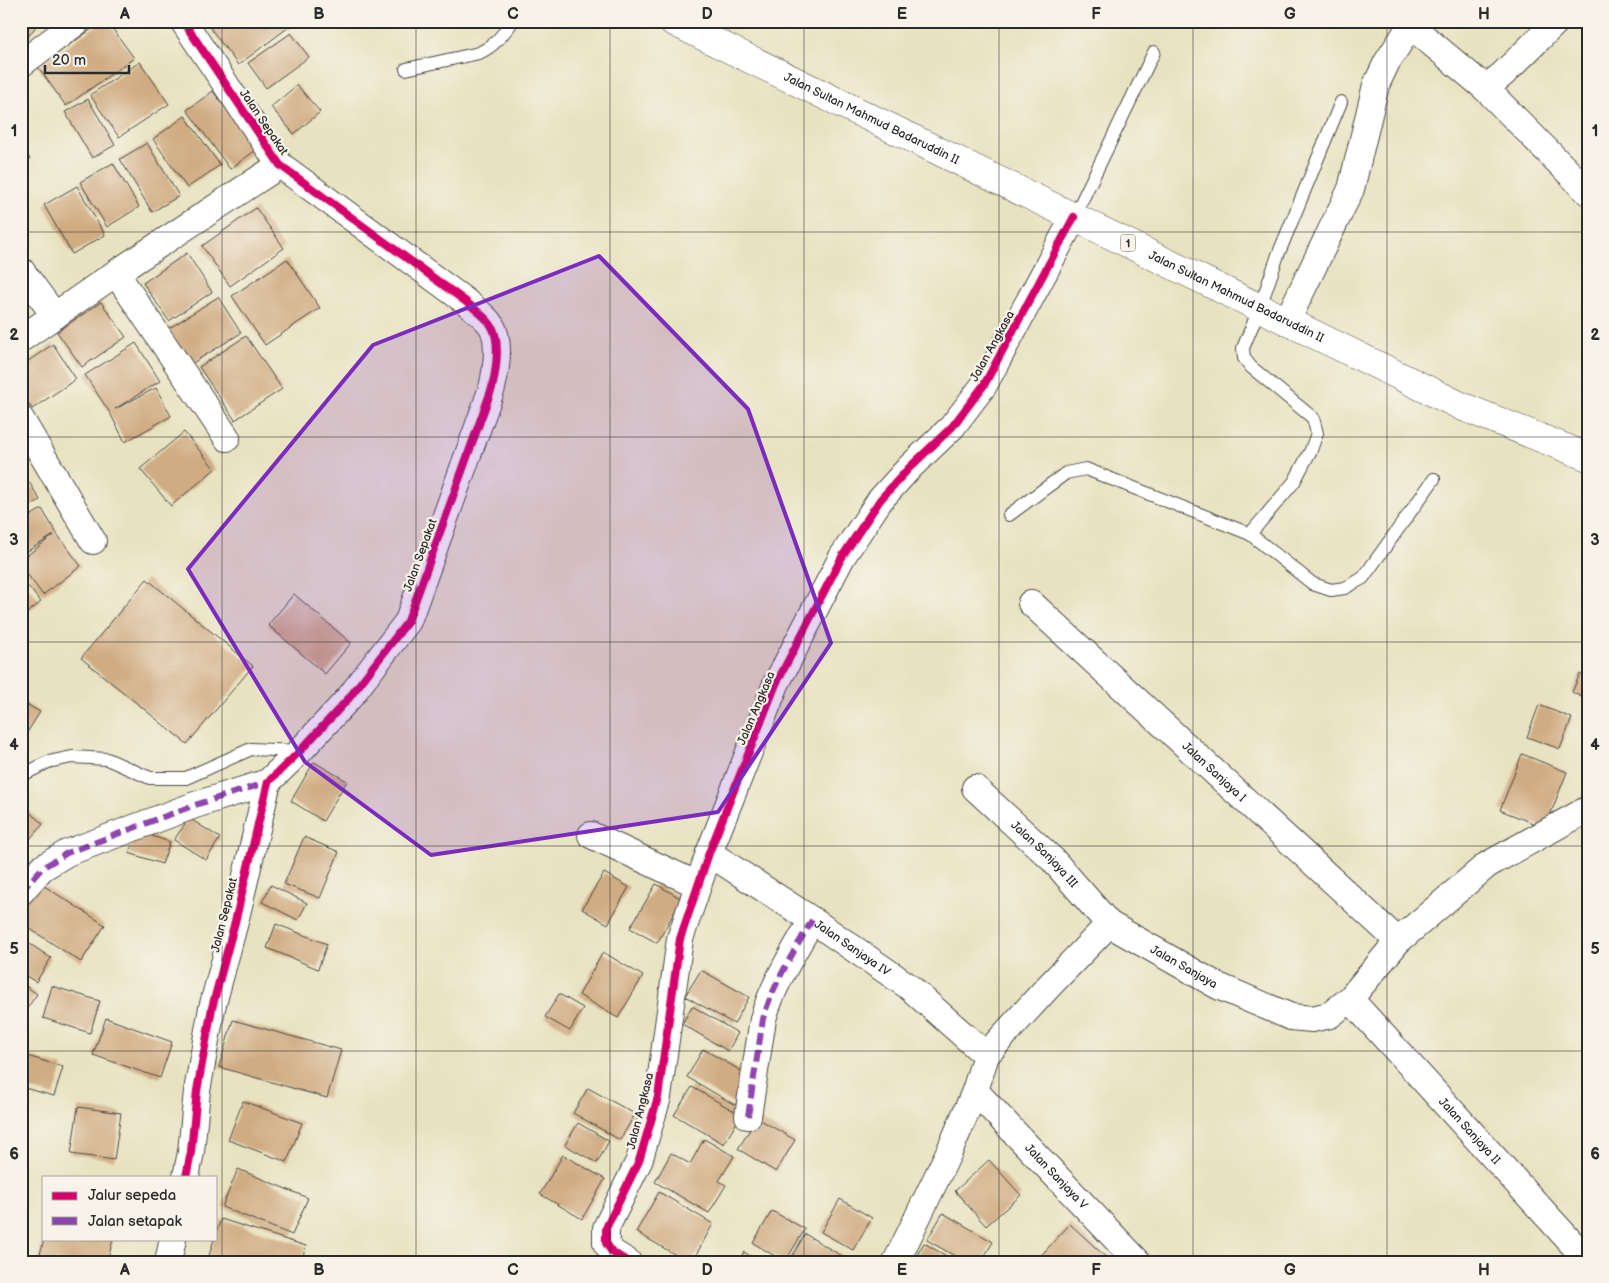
<svg xmlns="http://www.w3.org/2000/svg" width="1609" height="1283" font-family="'Balsamiq Sans',sans-serif">
	<style>
		.building { fill: #d0ac82 }
		.lines { fill: none; stroke-linecap: round; stroke-linejoin: round }
		.lane-casing { stroke: #474641; stroke-width: 14 }
		.street-casing { stroke: #474641; stroke-width: 28 }
		.highway-casing { stroke: #474641; stroke-width: 29 }
		.lane { stroke: #fff; stroke-width: 12 }
		.street { stroke: #fff; stroke-width: 26 }
		.highway { stroke: #fff; stroke-width: 28 }
		.quiet { stroke: #8e44ad; stroke-width: 6; stroke-dasharray: 12 6; stroke-linecap: butt }
		.cycleway-casing { stroke: #f7f3e8; stroke-width: 11 }
		.cycleway { stroke: #d6006c; stroke-width: 8 }
		.marked { fill: #7b2cbf; fill-opacity: 0.2; stroke: #7b2cbf; stroke-width: 4; stroke-linejoin: round }
		.grid { fill: none; stroke: #2b2b2b; stroke-width: 1; stroke-opacity: 0.55 }
		.labels { text-anchor: middle; stroke-width: 4.5; stroke-linejoin: round; paint-order: stroke }
		.shield { fill: #f7f3e8; stroke: #686764; stroke-width: 1 }
		.shield-label { font-size: 11px; font-weight: bold; fill: #2b2b2b }
		.street-label { font-size: 12px; fill: #2b2b2b; stroke: #f7f3e8 }
		.neatline { fill: none; stroke: #2b2b2b; stroke-width: 2 }
		.grid-label { font-size: 16px; text-anchor: middle; font-weight: bold; fill: #2b2b2b }
	</style>
	<rect width="100%" height="100%" fill="#f7f3e8"/>
	<filter id="ink" filterUnits="userSpaceOnUse"><feTurbulence type="fractalNoise" baseFrequency=".02" numOctaves="2"/><feDisplacementMap in="SourceGraphic" scale="10" xChannelSelector="R" yChannelSelector="G"/><feConvolveMatrix kernelMatrix="1 2 1 2 8 2 1 2 1" color-interpolation-filters="sRGB"/></filter>
	<filter id="wash" filterUnits="userSpaceOnUse"><feTurbulence type="fractalNoise" baseFrequency=".0096" numOctaves="4" result="noise"/><feDisplacementMap in="SourceGraphic" scale="20" xChannelSelector="R" yChannelSelector="G"/><feGaussianBlur stdDeviation="1.12" result="paint"/><feColorMatrix in="noise" values="0 0 0 0 0 0 0 0 0 0 0 0 0 0 0 0 0 1.4 0 .05"/><feComposite in="paint" operator="in"/></filter>
	<g filter="url(#wash)">
		<rect width="100%" height="100%" fill="#e8e2c0"/>
		<g id="blocks">
			<g class="building">
				<polygon points="21,21 32,21 37,25 21,46"/>
				<polygon points="103,21 107,21 134,58 66,106 38,67"/>
				<polygon points="205,21 297,21 238,65"/>
				<polygon points="291,33 309,57 266,88 248,63"/>
				<polygon points="140,62 169,104 119,137 90,95"/>
				<polygon points="297,85 320,112 294,134 271,107"/>
				<polygon points="213,91 256,150 230,169 187,110"/>
				<polygon points="88,99 115,145 92,158 65,112"/>
				<polygon points="185,116 220,165 187,188 153,139"/>
				<polygon points="147,143 179,196 152,212 120,159"/>
				<polygon points="21,146 30,159 21,164"/>
				<polygon points="113,163 139,207 107,227 80,182"/>
				<polygon points="77,186 105,235 72,254 44,205"/>
				<polygon points="256,208 284,248 230,286 202,246"/>
				<polygon points="187,253 212,292 169,321 143,283"/>
				<polygon points="287,259 320,308 265,345 232,296"/>
				<polygon points="218,297 241,333 191,364 168,329"/>
				<polygon points="101,302 126,337 82,367 57,332"/>
				<polygon points="246,336 282,389 235,420 199,367"/>
				<polygon points="136,343 160,381 115,409 156,388 171,416 125,442 110,413 85,375"/>
				<polygon points="53,344 76,379 32,409 21,392 21,366"/>
				<polygon points="184,432 215,469 171,506 140,469"/>
				<polygon points="24,474 40,500 21,511 21,476"/>
				<polygon points="42,509 57,534 81,566 43,595 21,566 21,560 54,535 21,555 21,521"/>
				<polygon points="21,578 41,602 21,617"/>
				<polygon points="147,579 253,666 187,744 81,658"/>
				<polygon points="294,594 351,643 325,674 268,625"/>
				<polygon points="1580,674 1588,678 1588,700 1572,692"/>
				<polygon points="21,701 40,712 21,742"/>
				<polygon points="1539,705 1572,718 1560,749 1527,737"/>
				<polygon points="1522,754 1567,772 1545,828 1500,810"/>
				<polygon points="314,762 347,781 323,821 291,801"/>
				<polygon points="21,805 43,824 21,849"/>
				<polygon points="189,818 220,838 206,860 174,840"/>
				<polygon points="137,831 170,842 162,864 129,853"/>
				<polygon points="304,837 339,852 320,898 284,884"/>
				<polygon points="604,873 629,887 608,924 582,909"/>
				<polygon points="38,882 105,925 81,962 21,923 21,907"/>
				<polygon points="656,884 682,899 657,943 630,928"/>
				<polygon points="271,885 307,903 298,920 262,902"/>
				<polygon points="276,924 327,944 318,969 267,948"/>
				<polygon points="21,938 51,958 36,982 21,973"/>
				<polygon points="603,952 643,976 618,1018 579,995"/>
				<polygon points="701,970 749,997 734,1024 685,996"/>
				<polygon points="21,983 37,994 21,1017"/>
				<polygon points="52,986 100,1001 90,1033 43,1018"/>
				<polygon points="559,994 583,1008 570,1031 545,1017"/>
				<polygon points="692,1006 738,1033 728,1051 682,1024"/>
				<polygon points="106,1018 172,1042 160,1078 93,1055"/>
				<polygon points="233,1020 341,1050 327,1098 219,1067"/>
				<polygon points="703,1049 752,1077 735,1105 687,1077"/>
				<polygon points="21,1054 63,1067 54,1096 21,1087"/>
				<polygon points="692,1087 741,1115 724,1144 674,1115"/>
				<polygon points="588,1088 635,1114 620,1140 573,1113"/>
				<polygon points="243,1101 302,1123 287,1162 228,1140"/>
				<polygon points="78,1107 121,1113 114,1160 71,1154"/>
				<polygon points="757,1118 795,1140 776,1172 738,1149"/>
				<polygon points="578,1123 609,1141 597,1163 565,1145"/>
				<polygon points="704,1139 734,1156 719,1181 726,1185 709,1213 655,1182 671,1153 690,1164"/>
				<polygon points="563,1155 605,1179 582,1219 540,1194"/>
				<polygon points="989,1160 1021,1195 986,1226 955,1191"/>
				<polygon points="238,1169 308,1198 292,1235 222,1207"/>
				<polygon points="659,1192 713,1224 692,1262 688,1262 636,1232"/>
				<polygon points="840,1199 872,1218 853,1250 821,1232"/>
				<polygon points="772,1211 805,1229 785,1262 753,1243"/>
				<polygon points="943,1213 993,1242 981,1262 965,1262 927,1240"/>
				<polygon points="21,1216 26,1217 22,1237 21,1237"/>
				<polygon points="221,1219 306,1246 301,1262 228,1262 209,1256 214,1239 216,1239 216,1233"/>
				<polygon points="1070,1224 1108,1259 1106,1262 1035,1262"/>
				<polygon points="805,1234 852,1262 789,1262"/>
				<polygon points="44,1239 111,1239 113,1240 107,1262 38,1262"/>
				<polygon points="924,1243 957,1262 913,1262"/>
				<polygon points="744,1252 760,1262 738,1262"/>
			</g>
		</g>
	</g>
	<g filter="url(#ink)">
		<use href="#blocks" fill-opacity="0" stroke="#474641" stroke-width="1"/>
		<g class="lines">
			<defs>
				<g id="lane">
					<path d="M406 69 479 53C495 46 502 35 513 21"/>
					<polyline points="1074,217 1154,52"/>
					<polyline points="1009,515 1066,473 1086,469 1250,534 1294,482 1311,450 1317,433 1313,418 1251,367 1244,358 1243,348 1260,307 1278,255 1341,102"/>
					<polyline points="1250,534 1313,584 1331,590 1345,588 1363,578 1434,479"/>
					<polyline points="21,776 48,762 72,757 107,759 150,778 186,778 251,749 297,751"/>
				</g>
				<g id="street">
					<path d="M183 21 280 165 465 301C473 308 485 316 491 325 501 340 496 371 492 388L408 621 349 698 300 751 268 782 236 918 212 1008 197 1091 191 1152 186 1177"/>
					<polyline points="1405,21 1485,88 1588,192"/>
					<polyline points="21,64 78,21"/>
					<polyline points="1485,88 1502,75 1557,21"/>
					<polyline points="21,270 55,316"/>
					<polyline points="116,273 227,438"/>
					<polyline points="1287,321 1351,189 1376,85 1387,62 1411,25"/>
					<polyline points="21,339 116,273 280,165"/>
					<polyline points="21,419 93,541"/>
					<path id="s1" d="M1031 603 1398 941"/>
					<path id="s2" d="M975 788 1053 860 1109 924"/>
					<polyline points="591,835 698,885"/>
					<path id="s3" d="M709 853 812 920 908 986 986 1055"/>
					<polyline points="21,892 42,868 67,853 195,805 268,782"/>
					<path id="s4" d="M1350 999 1588 1261"/>
					<path id="s5" d="M975 1091 1138 1262"/>
					<path d="M748 1116 763 1019C773 984 794 952 812 920"/>
					<polyline points="168,1262 173,1239"/>
					<polyline points="628,1262 612,1252 606,1243 606,1228 639,1161 658,1097 680,939 709,853 776,684 842,557 880,500 909,468 952,427 984,385 1074,217"/>
					<path id="s6" d="M896 1262 950 1150 975 1091 986 1055 1048 987 1109 924 1218 986 1291 1017 1312 1019 1330 1015 1350 999 1398 941 1487 865 1588 809"/>
				</g>
				<g id="highway">
					<path id="s7" d="M672 21 1461 406 1588 457"/>
				</g>
			</defs>
			<use href="#lane" class="lane-casing"/>
			<use href="#street" class="street-casing"/>
			<use href="#highway" class="highway-casing"/>
			<use href="#lane" class="lane"/>
			<use href="#street" class="street"/>
			<use href="#highway" class="highway"/>
			<g class="quiet">
				<polyline points="21,892 42,868 67,853 195,805 268,782"/>
				<path d="M748 1116 763 1019C773 984 794 952 812 920"/>
			</g>
			<defs>
				<g id="cycleway">
					<path d="M183 21 280 165 465 301C473 308 485 316 491 325 501 340 496 371 492 388L408 621 349 698 300 751 268 782 236 918 212 1008 197 1091 191 1152 186 1177"/>
					<polyline points="628,1262 612,1252 606,1243 606,1228 639,1161 658,1097 680,939 709,853 776,684 842,557 880,500 909,468 952,427 984,385 1074,217"/>
				</g>
			</defs>
			<use href="#cycleway" class="cycleway-casing"/>
			<use href="#cycleway" class="cycleway"/>
		</g>
	</g>
	<path class="marked" d="M599 256 748 409 831 643 718 812 431 855 305 762 188 569 373 345Z"/>
	<path class="grid" d="M222 21V1262M416 21V1262M610 21V1262M804 21V1262M999 21V1262M1193 21V1262M1387 21V1262M21 232H1588M21 437H1588M21 642H1588M21 846H1588M21 1051H1588"/>
	<g class="labels">
		<rect class="shield" x="1120.5" y="234.5" width="15" height="17" rx="4"/>
		<g class="shield-label">
			<text x="1128" y="247">1</text>
		</g>
		<g class="street-label">
			<text dy="4" stroke="none"><textPath href="#s7" startOffset="222">Jalan Sultan Mahmud Badaruddin II</textPath></text>
			<text transform="translate(264 122) rotate(56)" y="4">Jalan Sepakat</text>
			<text dy="4" stroke="none"><textPath href="#s7" startOffset="628">Jalan Sultan Mahmud Badaruddin II</textPath></text>
			<text transform="translate(992 346) rotate(-61)" y="4">Jalan Angkasa</text>
			<text transform="translate(420 555) rotate(-70)" y="4">Jalan Sepakat</text>
			<text transform="translate(756 708) rotate(-67)" y="4">Jalan Angkasa</text>
			<text dy="4" stroke="none"><textPath href="#s1" startOffset="249">Jalan Sanjaya I</textPath></text>
			<text dy="4" stroke="none"><textPath href="#s2" startOffset="96">Jalan Sanjaya III</textPath></text>
			<text transform="translate(224 915) rotate(-76)" y="4">Jalan Sepakat</text>
			<text dy="4" stroke="none"><textPath href="#s3" startOffset="172">Jalan Sanjaya IV</textPath></text>
			<text dy="4" stroke="none"><textPath href="#s6" startOffset="492">Jalan Sanjaya</textPath></text>
			<text transform="translate(640 1111) rotate(-76)" y="4">Jalan Angkasa</text>
			<text dy="4" stroke="none"><textPath href="#s4" startOffset="178">Jalan Sanjaya II</textPath></text>
			<text dy="4" stroke="none"><textPath href="#s5" startOffset="118">Jalan Sanjaya V</textPath></text>
		</g>
	</g>
	<rect width="1609" height="1283" fill="none" stroke="#f7f3e8" stroke-width="55"/>
	<rect x="42" y="1176" width="175" height="65" fill="#f7f3e8" stroke="#a5a39c"/>
	<rect x="52" y="1192" width="25" height="8" fill="#d6006c" stroke="#a5a39c"/>
	<text x="88" y="1200" font-size="15" fill="#2b2b2b">Jalur sepeda</text>
	<rect x="52" y="1217" width="25" height="8" fill="#8e44ad" stroke="#a5a39c"/>
	<text x="88" y="1226" font-size="15" fill="#2b2b2b">Jalan setapak</text>
	<path d="M45 65v8h84v-8" fill="none" stroke="#2b2b2b" stroke-width="2.5"/>
	<text x="52" y="65" font-size="15" fill="#2b2b2b" stroke="#f7f3e8" stroke-width="4" paint-order="stroke">20 m</text>
	<rect x="28" y="28" width="1554" height="1228" class="neatline"/>
	<g class="grid-label">
		<text x="125" y="19">A</text>
		<text x="319" y="19">B</text>
		<text x="513" y="19">C</text>
		<text x="707" y="19">D</text>
		<text x="902" y="19">E</text>
		<text x="1096" y="19">F</text>
		<text x="1290" y="19">G</text>
		<text x="1484" y="19">H</text>
		<text x="14" y="136">1</text>
		<text x="1595" y="136">1</text>
		<text x="14" y="340">2</text>
		<text x="1595" y="340">2</text>
		<text x="14" y="545">3</text>
		<text x="1595" y="545">3</text>
		<text x="14" y="750">4</text>
		<text x="1595" y="750">4</text>
		<text x="14" y="954">5</text>
		<text x="1595" y="954">5</text>
		<text x="14" y="1159">6</text>
		<text x="1595" y="1159">6</text>
		<text x="125" y="1275">A</text>
		<text x="319" y="1275">B</text>
		<text x="513" y="1275">C</text>
		<text x="707" y="1275">D</text>
		<text x="902" y="1275">E</text>
		<text x="1096" y="1275">F</text>
		<text x="1290" y="1275">G</text>
		<text x="1484" y="1275">H</text>
	</g>
</svg>
